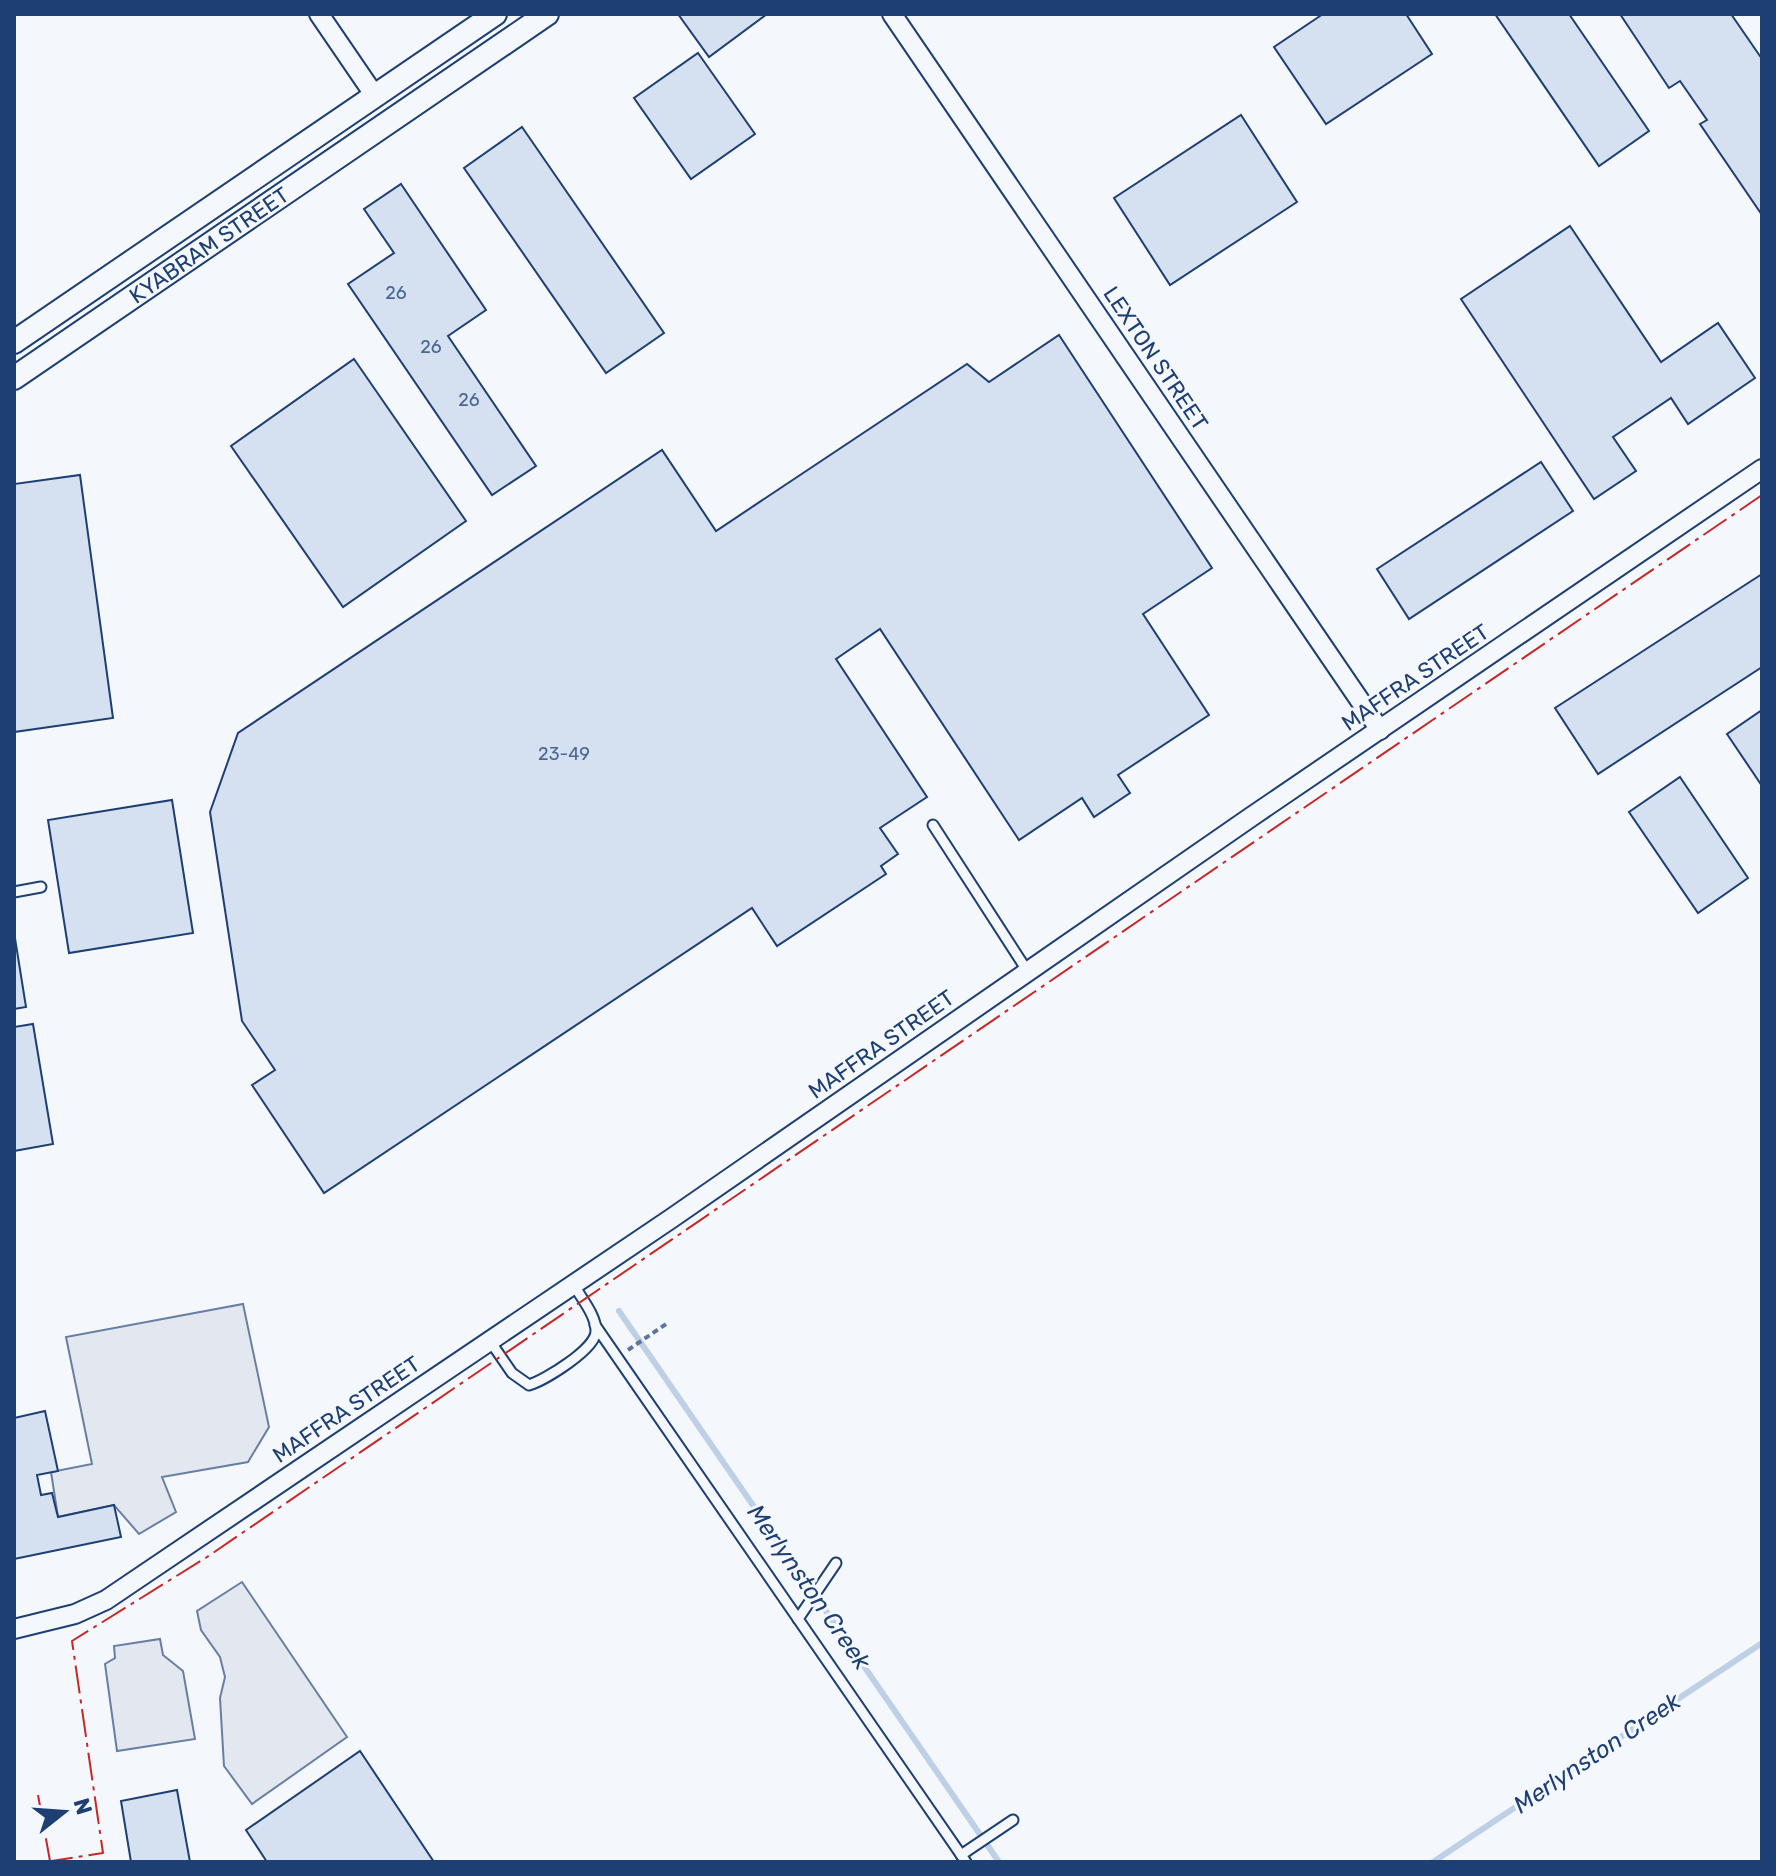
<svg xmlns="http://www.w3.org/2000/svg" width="1776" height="1876" font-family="Rubik,sans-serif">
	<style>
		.parking { fill: #e3e8f0; stroke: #687fa3; stroke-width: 2 }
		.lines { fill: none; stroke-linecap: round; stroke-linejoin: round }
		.stream { stroke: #bed0e5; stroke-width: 6 }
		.building { fill: #d5e0f0; stroke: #1d3f73; stroke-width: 2 }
		.service-casing { stroke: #1d3f73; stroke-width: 13 }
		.minor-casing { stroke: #1d3f73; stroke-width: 22 }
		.tertiary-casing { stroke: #1d3f73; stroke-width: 26 }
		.path { stroke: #5e769c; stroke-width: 4; stroke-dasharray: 6 4; stroke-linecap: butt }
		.service { stroke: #f4f7fb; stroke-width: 9 }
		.minor { stroke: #f4f7fb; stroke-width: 18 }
		.tertiary { stroke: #f4f7fb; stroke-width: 22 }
		.power { stroke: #c62828; stroke-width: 2; stroke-dasharray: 28 6 4 6; stroke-linecap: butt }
		.labels { text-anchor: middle; stroke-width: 6; stroke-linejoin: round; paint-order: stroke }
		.number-label { font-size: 18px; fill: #4b6792 }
		.street-label { font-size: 22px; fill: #1d3f73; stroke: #f4f7fb }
		.water-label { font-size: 24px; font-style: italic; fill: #1d3f73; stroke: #f4f7fb }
	</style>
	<rect width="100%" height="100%" fill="#f4f7fb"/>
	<g class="parking">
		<polygon points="243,1304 269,1427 248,1462 162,1477 176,1512 139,1534 114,1505 58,1517 51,1472 92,1464 66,1337"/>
		<polygon points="242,1582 347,1737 252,1804 224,1766 220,1698 225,1677 220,1657 201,1630 197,1611"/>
		<polygon points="160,1639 163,1655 183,1671 195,1739 117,1751 105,1664 115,1658 114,1646"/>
	</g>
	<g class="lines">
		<g class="stream">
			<polyline points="619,1311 999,1862"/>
			<polyline points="1433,1862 1762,1643"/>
		</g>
	</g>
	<g class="building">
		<polygon points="678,14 767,14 709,57"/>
		<polygon points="1323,14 1406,14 1432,54 1326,124 1274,47"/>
		<polygon points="1495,14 1569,14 1649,131 1599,166"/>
		<polygon points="1620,14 1731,14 1762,59 1762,215 1700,124 1707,120 1680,81 1669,88"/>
		<polygon points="698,53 755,134 691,179 634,98"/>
		<polygon points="1241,115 1297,202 1170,285 1114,198"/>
		<polygon points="522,127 664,333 606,373 464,168"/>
		<polygon points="401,184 486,310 448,336 536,466 492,495 348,284 394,253 364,209"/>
		<polygon points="1570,226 1661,362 1718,323 1755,378 1688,424 1671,398 1613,437 1636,471 1594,499 1461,299"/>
		<polygon points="1059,335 1212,568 1143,614 1209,715 1118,775 1130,793 1094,817 1082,798 1019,840 880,629 836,659 927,797 880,828 898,854 881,866 886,874 777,946 752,908 324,1193 252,1085 275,1070 242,1021 210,812 238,733 662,450 716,531 967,364 989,382"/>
		<polygon points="354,359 466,521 343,607 231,446"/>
		<polygon points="1541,462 1573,511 1409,619 1377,569"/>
		<polygon points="80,475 113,718 14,732 14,484"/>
		<polygon points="1762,574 1762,667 1598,774 1555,708"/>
		<polygon points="1762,710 1762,786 1727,734"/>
		<polygon points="1680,777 1748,878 1698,913 1629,812"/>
		<polygon points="172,800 193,933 69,953 48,820"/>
		<polygon points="14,932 26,1007 14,1009"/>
		<polygon points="33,1024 53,1144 14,1151 14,1027"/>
		<polygon points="45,1411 58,1471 37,1475 41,1495 52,1493 58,1517 114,1505 121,1537 14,1559 14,1418"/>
		<polygon points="360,1751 434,1862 267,1862 246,1830"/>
		<polygon points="177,1790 190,1862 131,1862 121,1801"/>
	</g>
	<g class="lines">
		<defs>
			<g id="service">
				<polyline points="933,825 1028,972"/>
				<polyline points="14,892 41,887"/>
				<polyline points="595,1325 966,1862"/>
				<path d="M490 1341 512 1373 529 1385C545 1380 596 1349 596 1331 596 1315 581 1298 574 1285"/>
				<polyline points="798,1619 836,1563"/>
				<polyline points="961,1855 1013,1820"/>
			</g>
			<g id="minor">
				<polyline points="319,14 375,96"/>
				<polyline points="892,14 1380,730"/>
				<polyline points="14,1629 75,1614 106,1600 672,1218 1251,817 1762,469"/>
			</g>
			<g id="tertiary">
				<polyline points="14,342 495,14"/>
				<path id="s1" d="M14 378 547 14"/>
			</g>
		</defs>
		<use href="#service" class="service-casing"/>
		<use href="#minor" class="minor-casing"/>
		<use href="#tertiary" class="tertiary-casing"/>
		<polyline class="path" points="628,1350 669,1322"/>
		<use href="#service" class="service"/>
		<use href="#minor" class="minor"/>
		<use href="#tertiary" class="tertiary"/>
		<g class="power">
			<polyline points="38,1795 50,1861"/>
			<polyline points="45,1862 103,1853 72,1641 207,1557 1762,495"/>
		</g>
	</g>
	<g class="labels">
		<g class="number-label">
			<text x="396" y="299">26</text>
			<text x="431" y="353">26</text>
			<text x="469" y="406">26</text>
			<text x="564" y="760">23-49</text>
		</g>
		<g class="street-label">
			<text dy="8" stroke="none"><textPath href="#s1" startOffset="236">KYABRAM STREET</textPath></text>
			<text transform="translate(1156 358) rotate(56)" y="8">LEXTON STREET</text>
			<text transform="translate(1415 677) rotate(-34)" y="8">MAFFRA STREET</text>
			<text transform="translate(881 1044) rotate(-35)" y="8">MAFFRA STREET</text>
			<text transform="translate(346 1409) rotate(-34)" y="8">MAFFRA STREET</text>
		</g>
		<g class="water-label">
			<text transform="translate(809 1587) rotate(55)" y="8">Merlynston Creek</text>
			<text transform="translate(1597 1753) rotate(-34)" y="8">Merlynston Creek</text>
		</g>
	</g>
	<rect width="1776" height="1876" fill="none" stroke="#1d3f73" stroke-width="32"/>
	<g transform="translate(64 1812) rotate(73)" stroke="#f4f7fb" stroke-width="6" paint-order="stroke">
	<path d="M0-6L14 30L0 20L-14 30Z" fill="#1d3f73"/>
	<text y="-12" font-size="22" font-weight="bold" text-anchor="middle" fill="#1d3f73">N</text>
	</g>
</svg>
